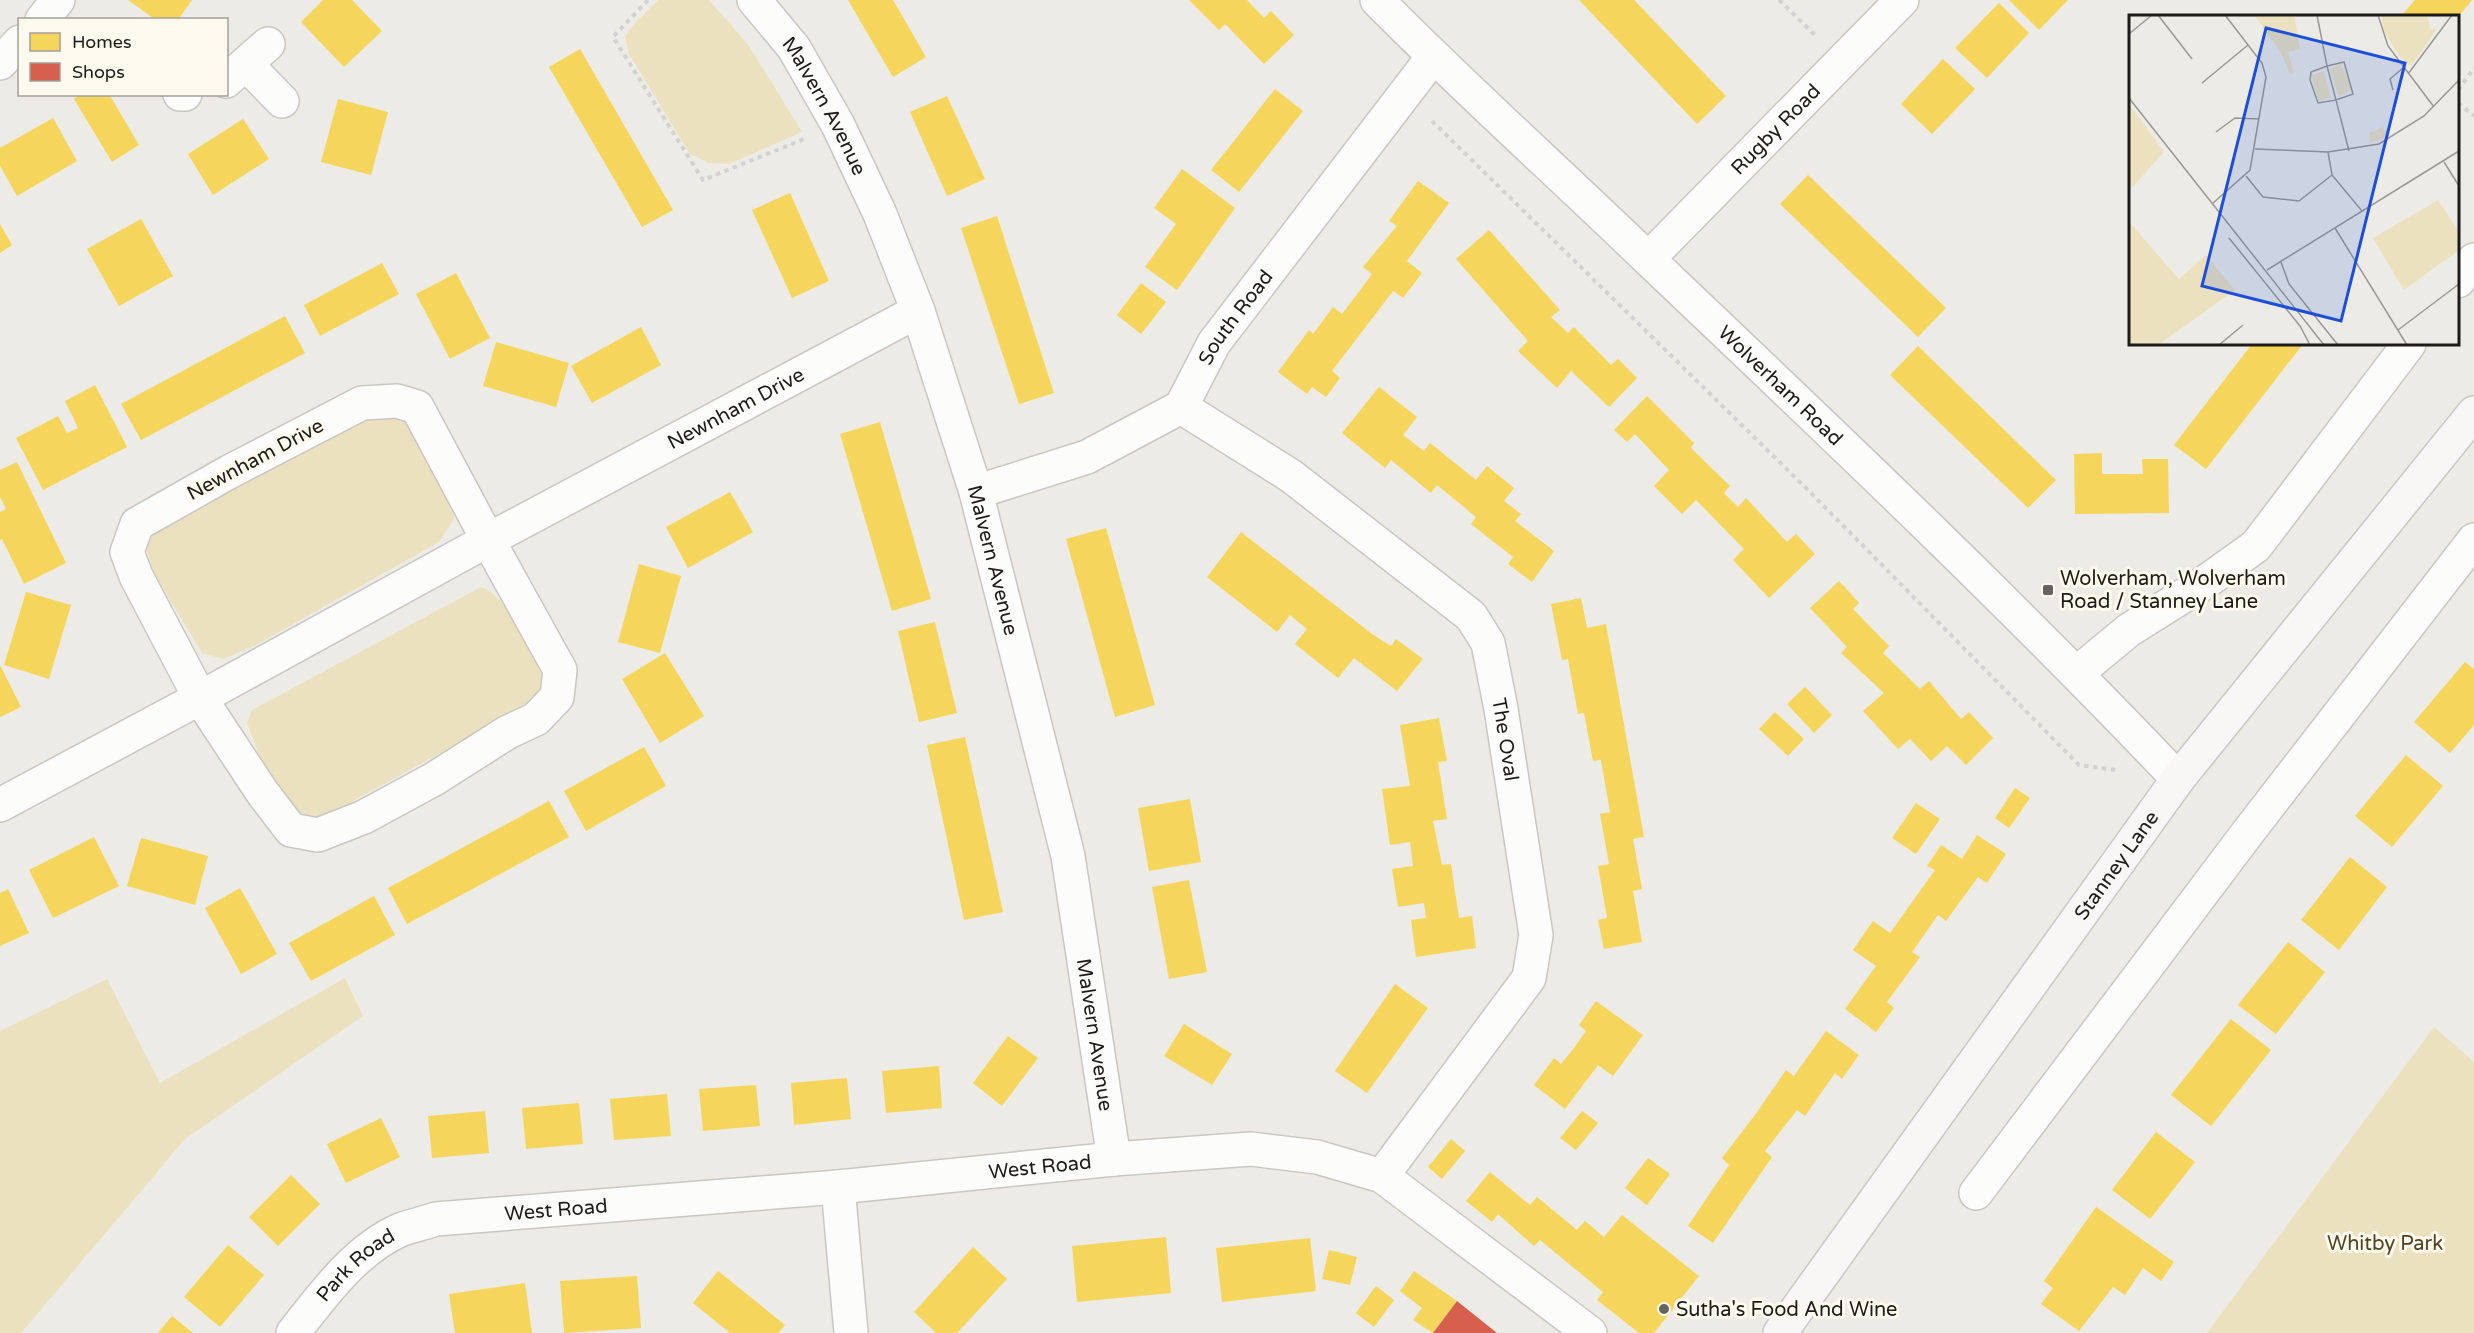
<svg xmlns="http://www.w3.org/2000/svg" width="2474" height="1333" font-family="'Varela Round',sans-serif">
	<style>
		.green { fill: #ebe1be }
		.homes { fill: #f6d55c }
		.shops { fill: #d6604d }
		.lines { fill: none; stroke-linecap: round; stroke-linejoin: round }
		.minor-casing { stroke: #c8c7c3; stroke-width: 36 }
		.secondary-casing { stroke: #c8c7c3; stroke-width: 36 }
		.path { stroke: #d2d2d0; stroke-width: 4; stroke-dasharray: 4.5 4.5; stroke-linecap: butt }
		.minor { stroke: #fcfcfb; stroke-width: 33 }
		.secondary { stroke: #f9f7f6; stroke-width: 33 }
		.poi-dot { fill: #656460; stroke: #fcf9ef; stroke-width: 2 }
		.labels { text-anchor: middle; stroke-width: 6; stroke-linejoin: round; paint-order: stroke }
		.street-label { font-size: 20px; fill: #1c1b18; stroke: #fcf9ef }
		.poi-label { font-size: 20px; fill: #1c1b18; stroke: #fcf9ef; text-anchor: start }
		.park-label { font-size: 20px; fill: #4e4420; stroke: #fcf9ef }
		.inset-road { fill: none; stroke: #999893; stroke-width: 1.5 }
		.view { fill: #1d4ed8; fill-opacity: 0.15; stroke: #1d4ed8; stroke-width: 3 }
		.inset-edge { fill: none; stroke: #1c1b18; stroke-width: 3 }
	</style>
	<rect width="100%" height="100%" fill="#ecebe5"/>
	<g class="green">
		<polygon points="658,0 709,0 749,46 802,132 729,164 709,163 690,154 629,54 625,37 633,25"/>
		<polygon points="399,414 407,424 449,500 454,519 439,542 254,646 223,659 202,653 154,573 145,543 154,530 368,415"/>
		<path d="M481 587 491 592 503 604 538 658 543 676 542 691 526 706 322 818C316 817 309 817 303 815 275 807 257 748 247 723L252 710Z"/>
		<polygon points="345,978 363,1016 185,1139 21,1333 0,1333 0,1031 107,979 160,1083"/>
		<polygon points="2434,1027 2474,1062 2474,1333 2207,1333"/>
	</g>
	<g class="homes">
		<polygon points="128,0 192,0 178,20 156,20"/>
		<polygon points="323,0 352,0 382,31 344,67 301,22"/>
		<polygon points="848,0 893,0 926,57 893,77"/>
		<polygon points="1189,0 1247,0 1264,18 1271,11 1294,35 1264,64 1225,24 1219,30"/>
		<polygon points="1579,0 1634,0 1726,96 1697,124"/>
		<polygon points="2009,0 2068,0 2039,30"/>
		<polygon points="2415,0 2472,0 2459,16 2401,16"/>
		<polygon points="1999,3 2029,33 1987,78 1955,48"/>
		<polygon points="580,49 673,210 642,227 549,67"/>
		<polygon points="1943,59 1975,89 1932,134 1901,104"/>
		<polygon points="1275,89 1303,111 1239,192 1211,170"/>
		<polygon points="81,94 109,94 139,145 112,162 74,99"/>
		<polygon points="947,96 985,179 947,196 910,112"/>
		<polygon points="338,99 388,112 371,175 321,162"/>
		<polygon points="53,118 77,161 17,196 0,166 0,148"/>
		<polygon points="243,119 269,159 213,195 188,154"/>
		<polygon points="1182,169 1235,208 1177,290 1145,267 1176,224 1154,208"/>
		<polygon points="1808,175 1946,308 1918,337 1780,204"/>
		<polygon points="1418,181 1449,203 1407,261 1422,273 1403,298 1393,291 1332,371 1340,378 1326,397 1312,387 1307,394 1278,372 1309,330 1313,334 1333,307 1342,314 1358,293 1372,274 1363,267 1397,226 1389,221"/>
		<polygon points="790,193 829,281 792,298 752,210"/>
		<polygon points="997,216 1054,393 1019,404 961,228"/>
		<polygon points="141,219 173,276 119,306 87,249"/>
		<polygon points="0,224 12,245 0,253"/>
		<polygon points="1489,230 1560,310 1551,317 1568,333 1574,327 1611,365 1618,359 1637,378 1609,407 1571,371 1557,388 1518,351 1528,341 1456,259"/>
		<polygon points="382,263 399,294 320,336 304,305"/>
		<polygon points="456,273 490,338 450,359 416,294"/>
		<polygon points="1141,283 1166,302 1141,334 1117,315"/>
		<polygon points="285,316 305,353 141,440 121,404"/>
		<polygon points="641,327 661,365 592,403 571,366"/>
		<polygon points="496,342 569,363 556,407 483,386"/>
		<polygon points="2252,344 2303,344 2206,469 2174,445"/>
		<polygon points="1918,346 2056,480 2028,508 1890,375"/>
		<polygon points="95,385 127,447 43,490 16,438 58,416 67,433 78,428 65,401"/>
		<polygon points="1379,387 1417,417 1403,435 1424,451 1430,443 1476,480 1487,466 1514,488 1504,501 1521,514 1515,521 1554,551 1532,582 1508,564 1513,557 1471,524 1476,517 1437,485 1431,493 1391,460 1385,468 1342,433"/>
		<polygon points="1647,396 1694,443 1691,448 1730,486 1724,493 1738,507 1746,498 1787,542 1796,534 1815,554 1769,598 1733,560 1744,549 1696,500 1682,514 1654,486 1669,470 1635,434 1627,442 1614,430"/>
		<polygon points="880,422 931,599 892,611 840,434"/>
		<polygon points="2102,453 2102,474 2143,474 2142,459 2168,459 2169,513 2075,514 2074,454"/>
		<polygon points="17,462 66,563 24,584 2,539 0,540 0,512 6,509 0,497 0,470"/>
		<polygon points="730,492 753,532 688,568 666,527"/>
		<polygon points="1106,528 1155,705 1115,717 1066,539"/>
		<polygon points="1241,532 1372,634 1391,646 1396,639 1423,659 1397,691 1354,658 1338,678 1295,644 1307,629 1290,615 1277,632 1207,577"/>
		<polygon points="639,564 681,576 660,653 618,642"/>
		<polygon points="1839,581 1859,603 1853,609 1889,646 1883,653 1920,689 1929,681 1961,719 1969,712 1993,738 1966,765 1947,746 1931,761 1910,739 1898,749 1863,711 1884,693 1841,653 1847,647 1810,608"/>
		<polygon points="26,592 71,605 49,679 4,665"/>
		<polygon points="1581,598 1587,628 1606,624 1644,837 1633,839 1642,889 1633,891 1642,942 1604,949 1598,920 1607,918 1598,866 1609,864 1600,814 1610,812 1601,760 1593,761 1584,713 1578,714 1568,659 1562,660 1551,604"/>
		<polygon points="935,622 957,713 919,722 898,631"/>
		<polygon points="665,653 704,716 660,743 622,679"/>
		<polygon points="2465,662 2474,669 2474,725 2450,753 2414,722"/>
		<polygon points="0,665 21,707 0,717"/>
		<polygon points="1805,687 1832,715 1814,733 1787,704"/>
		<polygon points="1775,712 1804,739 1788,756 1759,729"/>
		<polygon points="1439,718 1447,761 1438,762 1447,819 1433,821 1442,865 1451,864 1459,918 1472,916 1476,948 1416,957 1411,920 1426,918 1424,903 1398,907 1392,869 1413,866 1410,842 1390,845 1382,789 1410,786 1400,725"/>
		<polygon points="965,737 1003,912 964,920 927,745"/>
		<polygon points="644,747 666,786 586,831 564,791"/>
		<polygon points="2406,755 2443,786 2392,847 2355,816"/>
		<polygon points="2015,788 2030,798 2009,828 1995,818"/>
		<polygon points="1190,799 1201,862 1149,871 1138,808"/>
		<polygon points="549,801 569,837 407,924 388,888"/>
		<polygon points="1916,803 1940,819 1916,854 1892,838"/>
		<polygon points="1977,835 2006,854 1987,883 1978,877 1946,921 1938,915 1912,952 1920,957 1887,1002 1894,1008 1876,1032 1845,1009 1876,966 1853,950 1873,921 1890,933 1935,870 1927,866 1941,845 1962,859"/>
		<polygon points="94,837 119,886 53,918 29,870"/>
		<polygon points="141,838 208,856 195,905 127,886"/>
		<polygon points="2350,857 2387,887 2339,950 2301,920"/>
		<polygon points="1189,880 1207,972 1169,979 1152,887"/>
		<polygon points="240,888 277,954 241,974 205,908"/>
		<polygon points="8,889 29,933 0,946 0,893"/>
		<polygon points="374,896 395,935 311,981 289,943"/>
		<polygon points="2288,942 2325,972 2276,1034 2238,1005"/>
		<polygon points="1395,984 1428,1008 1367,1093 1335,1071"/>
		<polygon points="1596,1001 1643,1035 1613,1076 1598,1065 1565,1109 1534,1085 1554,1058 1561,1064 1574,1048 1586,1031 1579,1025"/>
		<polygon points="2231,1019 2271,1050 2211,1126 2171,1095"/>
		<polygon points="1184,1024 1232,1054 1212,1085 1164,1056"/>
		<polygon points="1826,1031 1859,1055 1842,1079 1835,1073 1805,1116 1797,1110 1765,1151 1772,1157 1713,1243 1688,1226 1729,1165 1722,1158 1755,1115 1786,1070 1794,1076"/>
		<polygon points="1008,1036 1038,1058 1002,1106 973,1083"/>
		<polygon points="939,1066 942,1108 886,1113 882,1071"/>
		<polygon points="847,1078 851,1119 794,1125 791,1083"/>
		<polygon points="756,1085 760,1126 703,1131 699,1089"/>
		<polygon points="667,1094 671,1136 614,1140 610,1099"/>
		<polygon points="579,1103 583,1144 526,1149 522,1108"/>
		<polygon points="485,1111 489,1153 432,1158 428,1116"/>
		<polygon points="1582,1111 1598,1123 1576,1150 1560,1138"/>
		<polygon points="381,1118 400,1157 346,1183 327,1144"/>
		<polygon points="2156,1132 2195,1162 2150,1219 2112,1190"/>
		<polygon points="1451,1139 1465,1151 1442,1179 1428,1167"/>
		<polygon points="1648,1158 1670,1174 1647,1205 1625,1188"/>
		<polygon points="1490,1172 1530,1205 1537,1197 1577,1230 1585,1221 1604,1237 1622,1215 1699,1276 1654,1333 1639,1333 1597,1300 1603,1292 1540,1240 1534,1246 1498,1214 1492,1222 1466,1201"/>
		<polygon points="291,1175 320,1204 278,1246 249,1217"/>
		<polygon points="2096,1207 2174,1262 2161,1281 2143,1268 2125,1295 2113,1287 2079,1331 2041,1304 2053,1288 2044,1281"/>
		<polygon points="1166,1237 1171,1293 1077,1302 1072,1246"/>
		<polygon points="1310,1238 1316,1291 1222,1302 1216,1248"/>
		<polygon points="228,1245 264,1275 220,1327 184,1297"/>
		<polygon points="973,1247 1007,1279 957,1333 936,1333 914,1312"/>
		<polygon points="1329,1250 1357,1257 1350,1285 1322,1279"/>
		<polygon points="718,1271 785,1325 778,1333 730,1333 693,1303"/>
		<polygon points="1414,1271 1457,1301 1433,1333 1413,1320 1422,1308 1400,1291"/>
		<polygon points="637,1276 641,1328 564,1333 560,1281"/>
		<polygon points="525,1283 532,1333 455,1333 449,1294"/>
		<polygon points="1376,1286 1394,1300 1374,1327 1356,1313"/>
		<polygon points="172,1316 193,1333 158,1333"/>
	</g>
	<polygon class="shops" points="1457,1301 1497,1333 1433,1333"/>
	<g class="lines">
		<defs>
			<g id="minor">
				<path id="s1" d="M754 0 794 48 838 125 880 214 918 311 976 492 1068 856 1114 1159"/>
				<path id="s2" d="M1377 0C1465 89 1559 173 1649 260 1828 430 2008 600 2178 779"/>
				<polyline points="42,20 58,0"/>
				<polyline points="0,63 20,42"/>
				<polyline points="246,64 282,101"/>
				<polyline points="226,81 268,44"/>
				<polyline points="180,94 185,94"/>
				<path id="s3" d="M1648 259 1902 0"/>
				<polyline points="2458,281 2474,260"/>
				<polygon points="397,401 417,407 488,540 200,698 136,576 127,552 137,524 229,472 362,403"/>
				<path id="s4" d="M1181 407 1291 476 1471 616 1488 643 1501 709 1536 935 1529 978 1382 1176"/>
				<path id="s5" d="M976 492 1087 457 1181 407 1214 343 1433 57"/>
				<polyline points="2077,673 2129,630 2207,581 2256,546 2409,344"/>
				<path id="s6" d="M0 805 200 698 262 792 291 830 318 835 364 817 434 779 508 732 536 719 557 697 560 670 488 540 918 311"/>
				<polyline points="838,1187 851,1333"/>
				<polyline points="1976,1193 2249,831 2474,540"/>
				<path id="s7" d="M293 1333C323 1295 355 1250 400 1230 411 1226 424 1223 436 1219L838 1187 1114 1159 1251 1149 1317 1157 1382 1176 1590 1333"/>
			</g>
			<g id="secondary">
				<path id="s8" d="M1780 1333 2178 779 2474 413"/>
			</g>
		</defs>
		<use href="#minor" class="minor-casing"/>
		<use href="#secondary" class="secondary-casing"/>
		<g class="path">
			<polyline points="648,0 613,37 703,180 804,139"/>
			<polyline points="1779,0 1816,36"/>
			<polyline points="2458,90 2474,68"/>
			<polyline points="2458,103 2474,116"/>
			<polyline points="1432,121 1808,490 2079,765 2116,770"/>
		</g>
		<use href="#minor" class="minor"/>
		<use href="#secondary" class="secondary"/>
	</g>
	<g class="poi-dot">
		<rect x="2042" y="584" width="12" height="12" rx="3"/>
		<circle cx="1664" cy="1309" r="6"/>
	</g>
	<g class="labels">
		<g class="street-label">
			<text dy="7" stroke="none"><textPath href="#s1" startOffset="128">Malvern Avenue</textPath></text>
			<text dy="7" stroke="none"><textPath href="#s3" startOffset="182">Rugby Road</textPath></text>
			<text dy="7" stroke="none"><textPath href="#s5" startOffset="328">South Road</textPath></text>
			<text dy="7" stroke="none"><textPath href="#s2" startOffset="558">Wolverham Road</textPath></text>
			<text dy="7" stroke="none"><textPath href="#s6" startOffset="1149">Newnham Drive</textPath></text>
			<text transform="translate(255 459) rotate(-28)" y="7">Newnham Drive</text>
			<text dy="7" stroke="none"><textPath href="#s1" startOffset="614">Malvern Avenue</textPath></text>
			<text dy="7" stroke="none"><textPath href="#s4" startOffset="488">The Oval</textPath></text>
			<text dy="7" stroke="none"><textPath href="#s8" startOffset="576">Stanney Lane</textPath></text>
			<text dy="7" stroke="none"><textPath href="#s1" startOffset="1100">Malvern Avenue</textPath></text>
			<text dy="7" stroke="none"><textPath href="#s7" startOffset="794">West Road</textPath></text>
			<text dy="7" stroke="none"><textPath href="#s7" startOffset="308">West Road</textPath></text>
			<text dy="7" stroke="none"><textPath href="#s7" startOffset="93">Park Road</textPath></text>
		</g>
		<g class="poi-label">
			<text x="2060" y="585">Wolverham, Wolverham<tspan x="2060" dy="23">Road / Stanney Lane</tspan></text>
			<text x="1676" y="1316">Sutha's Food And Wine</text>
		</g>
		<g class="park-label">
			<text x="2385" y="1250">Whitby Park</text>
		</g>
	</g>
	<g transform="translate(2129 15)">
		<rect width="330" height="330" fill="#ecebe5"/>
		<path d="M125 0H165L171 34 159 37 165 58 161 59 152 38ZM253 0H298L301 14H308L282 51 271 42 255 16ZM212 49 223 75 210 82 201 54ZM195 56 202 83 190 86 182 60ZM0 89 35 137 0 176ZM254 112 261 120 241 128 240 118ZM309 185 330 217V235L275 275 244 223ZM0 207 50 264 77 240 106 275 29 330H0Z" fill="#ebe1be"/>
		<path class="inset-road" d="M29 0 63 44M188 0 198 51 182 57 181 65 189 88 207 85 220 136M249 0 259 31 305 92M0 19 23 0M215 47 224 79 207 85 198 51ZM279 59 323 0M73 68 119 30M264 75 261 64 274 53M0 83 195 330M87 117 106 103 130 104M126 134 199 137 250 129 295 101 330 65M199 137 203 160 233 196M315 147 330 171M117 161 134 182 170 186 203 160M83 189 121 155 137 62 133 48 96 0M206 213 278 330M100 223 171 311 181 330M152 247 160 269 209 330M138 255 330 136M269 315 330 269M90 330 114 310"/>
		<path class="view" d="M137 13 276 48 212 306 73 271Z"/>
		<rect width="330" height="330" class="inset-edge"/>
	</g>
	<rect x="18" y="18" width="210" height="78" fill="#fcf9ef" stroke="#a2a099" stroke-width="1.5"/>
	<rect x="30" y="33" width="30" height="18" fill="#f6d55c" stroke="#a2a099" stroke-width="1.5"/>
	<text x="72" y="48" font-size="18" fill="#1c1b18">Homes</text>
	<rect x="30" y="63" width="30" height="18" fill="#d6604d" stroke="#a2a099" stroke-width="1.5"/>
	<text x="72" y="78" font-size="18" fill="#1c1b18">Shops</text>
</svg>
